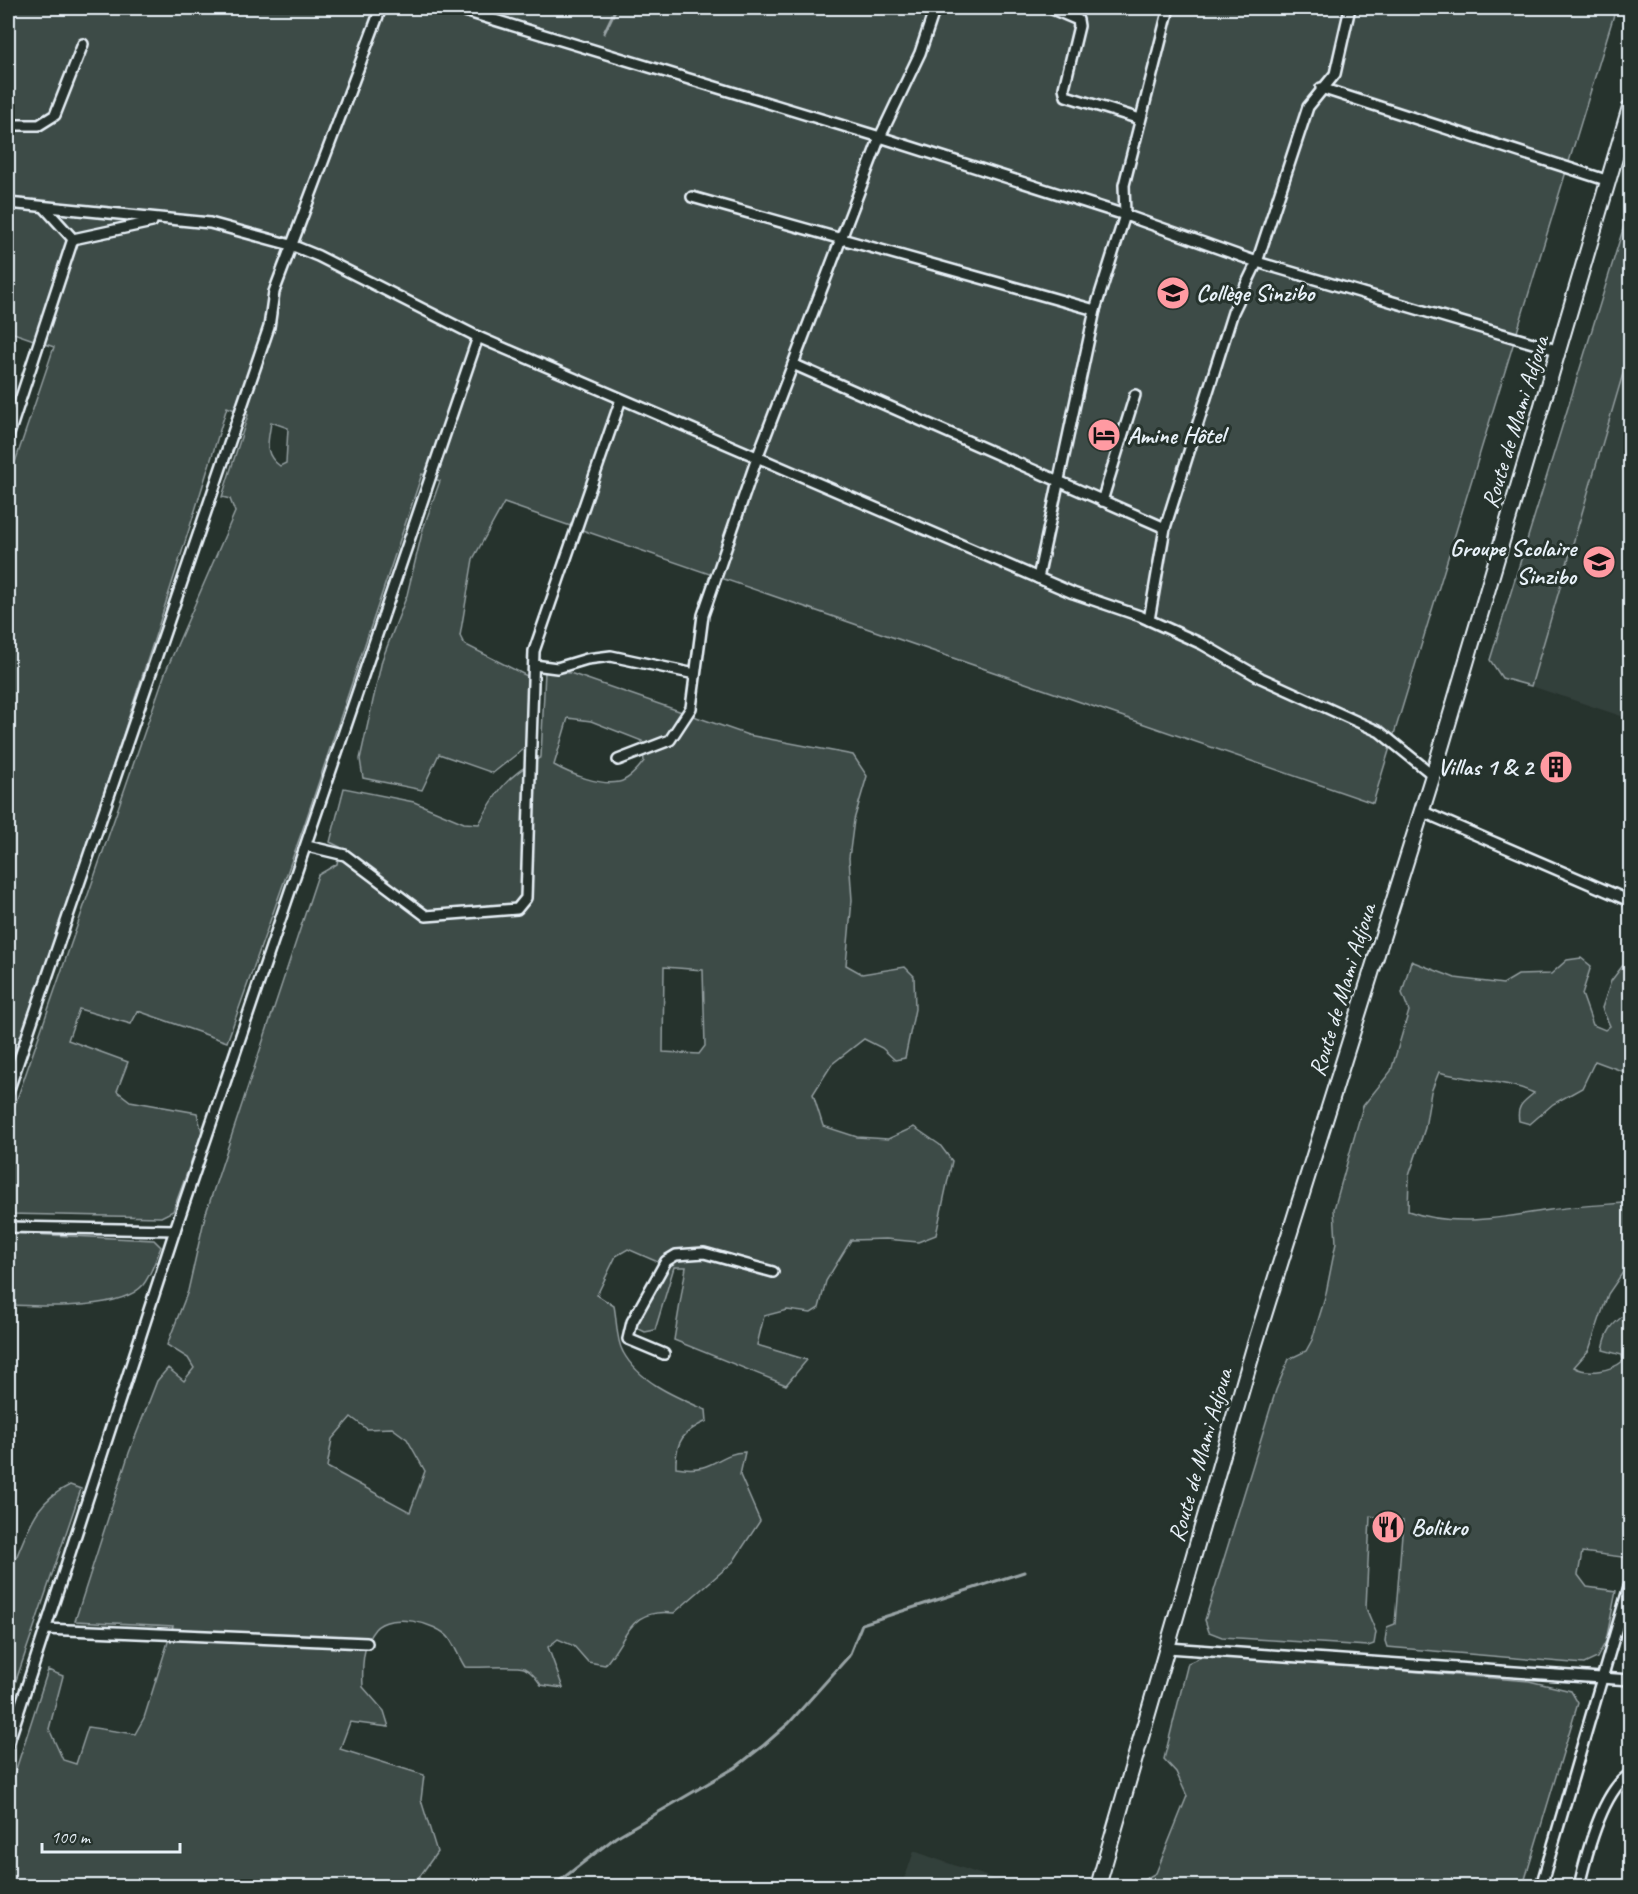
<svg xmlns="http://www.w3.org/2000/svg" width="1638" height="1894" font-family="Caveat,sans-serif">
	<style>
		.built { fill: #333f3a }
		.green { fill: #3e4b47; stroke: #939ea0; stroke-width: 1.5; fill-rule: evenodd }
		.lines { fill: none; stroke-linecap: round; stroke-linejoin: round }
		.stream { stroke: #98a3a5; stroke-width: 3 }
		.street-casing { stroke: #e8f1f8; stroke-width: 14 }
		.secondary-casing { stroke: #e8f1f8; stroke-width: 18 }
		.street { stroke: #26332d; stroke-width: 9 }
		.secondary { stroke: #26332d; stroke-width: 14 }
		.labels { text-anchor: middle; stroke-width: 6; stroke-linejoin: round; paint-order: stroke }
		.poi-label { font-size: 24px; font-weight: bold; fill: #e8f1f8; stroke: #26332d; text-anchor: start }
		.street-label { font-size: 24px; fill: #e8f1f8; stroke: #26332d }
	</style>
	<rect width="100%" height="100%" fill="#26332d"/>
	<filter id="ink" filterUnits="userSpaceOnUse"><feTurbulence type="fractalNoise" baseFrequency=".0167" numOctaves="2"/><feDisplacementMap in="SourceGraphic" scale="12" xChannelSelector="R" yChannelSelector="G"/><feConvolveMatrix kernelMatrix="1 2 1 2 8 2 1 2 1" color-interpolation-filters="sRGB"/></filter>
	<g filter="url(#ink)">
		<g class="built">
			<polygon points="1630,350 1630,719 1531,686"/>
			<polygon points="914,1851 939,1860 1015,1886 902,1886"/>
		</g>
		<g class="green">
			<path d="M8 8H1616L1373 803 504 503 473 559 460 636 464 644 529 677 527 746 493 773 439 754 422 790 363 778 360 759 382 660 407 595 423 529 440 481 422 474 305 823 227 1042 138 1011 131 1024 79 1009 68 1040 128 1062 117 1091 130 1101 197 1113 202 1132 173 1211 161 1217 8 1214V1125L165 673 235 512 230 499 222 497 248 415 227 407C159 630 86 852 8 1072V483L54 347 8 331V346ZM271 422 288 428 286 463 280 466C262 453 269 440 271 422Z"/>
			<polygon points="1624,226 1630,228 1630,350 1531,686 1502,678 1490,660"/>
			<path d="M545 671 570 673 748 735 853 755 867 776 854 820 849 858 852 900 846 965 862 974 905 967 914 976 915 1009 905 1058 895 1060 882 1048 864 1039 832 1064 813 1094 823 1126 857 1137 888 1139 914 1127 940 1145 952 1161 936 1235 918 1242 886 1239 851 1240 826 1281 819 1308 811 1313 787 1310 764 1316 757 1345 807 1360 786 1385 674 1340 686 1267H674L655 1330 645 1332 637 1328 636 1322 660 1263 628 1249 616 1256 597 1295 614 1306C617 1320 616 1340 623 1352 639 1382 676 1397 706 1410L707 1421C684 1431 675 1441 676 1467 716 1474 715 1453 745 1452L740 1475 760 1521 733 1562 674 1613C630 1608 630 1634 605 1665L588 1662 574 1646 558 1639 548 1647 563 1688 541 1685C536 1678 532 1672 524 1668 516 1665 478 1668 465 1667 459 1658 455 1646 449 1638 436 1622 390 1612 375 1629 362 1644 362 1668 363 1687L384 1711 389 1727 350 1722 340 1749 424 1775 421 1800 437 1852 413 1886H8V1794L48 1670 63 1676 49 1729 63 1760 76 1764 88 1727 135 1734 144 1718 173 1626 75 1621 129 1453 157 1381 168 1368 184 1381 194 1368 188 1358 167 1345 188 1291 205 1216 318 875 337 864 340 847 330 842 344 788 414 802 464 823 479 824C498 789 506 777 541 757ZM568 718 591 721 642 741 644 761C638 769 629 780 619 782 600 786 570 774 554 765ZM664 967 703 970 705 1046 699 1054 663 1052ZM351 1417 367 1429 392 1428 407 1439 425 1471 410 1512 327 1467 332 1439Z"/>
			<path d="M1630 956V1074L1595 1061 1582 1088 1553 1104 1530 1124 1519 1121C1516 1105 1524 1102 1534 1093 1505 1080 1470 1081 1439 1072L1431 1092 1425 1128 1409 1176 1408 1211C1454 1228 1503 1217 1550 1210 1575 1206 1600 1205 1625 1203L1630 1219V1262L1608 1294 1589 1350 1574 1367C1588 1375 1611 1371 1623 1361L1622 1355 1603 1350C1606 1333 1611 1324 1626 1314L1630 1317V1558L1582 1552 1578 1575 1587 1587 1616 1591 1606 1641 1597 1658 1584 1664 1387 1647 1385 1641 1387 1627 1395 1624 1403 1521 1370 1516 1366 1608 1376 1632 1374 1644 1368 1646 1222 1637 1209 1632 1205 1620 1276 1390 1289 1359 1306 1351 1312 1340 1325 1298 1336 1243 1334 1209 1363 1106 1391 1071 1409 1011 1402 993 1411 961 1455 978 1503 984 1518 975 1551 974 1567 960 1581 958 1591 966 1582 994 1593 1025 1605 1030 1610 1026 1602 1008 1611 981Z"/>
			<path d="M8 1233 154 1240 161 1247C156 1259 151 1275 143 1285 121 1311 39 1306 8 1305Z"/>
			<path d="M70 1485 81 1489 8 1704V1559L16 1558C30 1525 36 1501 70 1485Z"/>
			<polygon points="1206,1655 1529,1681 1571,1691 1578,1703 1523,1886 1139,1886 1140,1882 1156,1873 1187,1796 1176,1772 1164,1759 1188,1663"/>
		</g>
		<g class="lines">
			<g class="stream">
				<polyline points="604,33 616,8"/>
				<polyline points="553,1886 616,1837 736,1767 764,1745 789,1723 849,1656 862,1624 1024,1572"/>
			</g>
			<defs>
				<g id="street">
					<polyline points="455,8 880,137 1125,215 1257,262 1560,351"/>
					<polyline points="1050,8 1078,20 1079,26 1064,88 1066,96 1140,119"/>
					<polyline points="1321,88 1609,181"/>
					<polyline points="8,125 39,125 55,115 83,44"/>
					<polyline points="692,197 1095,310"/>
					<polyline points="8,203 210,223 291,245 318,256 478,337 1073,593 1140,616 1202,644 1261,678 1380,732 1433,775"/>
					<polyline points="73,239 152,222"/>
					<polyline points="795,365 1165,528"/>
					<polyline points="8,437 73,239 45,208"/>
					<polyline points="1102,501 1135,395"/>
					<polyline points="1038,578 1095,310 1125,215 1124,185 1169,8"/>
					<polyline points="1149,620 1165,528 1233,312 1257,262 1308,107 1335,74 1350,8"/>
					<polyline points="534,665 557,668 587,659 611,656 695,674"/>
					<polyline points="618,760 670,740 691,708 703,615 757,458 880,137 920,53 935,8"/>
					<polyline points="1421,811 1630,901"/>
					<polyline points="307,846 345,855 426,916 517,909 526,898 534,651 621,399"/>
					<polyline points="8,1092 269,327 274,292 381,8"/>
					<polyline points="8,1227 175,1230"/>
					<polyline points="664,1354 628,1339 632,1322 666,1261 676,1255 704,1253 773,1272"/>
					<polyline points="45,1629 367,1643"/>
					<polyline points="1168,1648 1630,1680"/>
					<polyline points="8,1744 175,1230 478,337"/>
					<polyline points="1541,1886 1630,1583"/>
					<path d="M1579 1886C1586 1856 1602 1791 1630 1774"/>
				</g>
				<polyline id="secondary" points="1098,1886 1255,1344 1433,775 1630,107"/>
			</defs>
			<use href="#street" class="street-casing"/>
			<use href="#secondary" class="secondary-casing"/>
			<use href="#street" class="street"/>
			<use href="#secondary" class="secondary"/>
		</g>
	</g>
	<defs>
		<symbol id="school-disc" viewBox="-11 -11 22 22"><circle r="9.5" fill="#ff9aa2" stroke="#26332d"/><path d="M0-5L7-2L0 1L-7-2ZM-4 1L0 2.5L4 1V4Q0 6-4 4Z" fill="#111"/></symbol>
		<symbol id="hotel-disc" viewBox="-11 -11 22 22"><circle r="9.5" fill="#ff9aa2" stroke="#26332d"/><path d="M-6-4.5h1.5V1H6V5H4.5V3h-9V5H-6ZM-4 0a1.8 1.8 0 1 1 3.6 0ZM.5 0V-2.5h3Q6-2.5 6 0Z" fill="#111"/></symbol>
		<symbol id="building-disc" viewBox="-11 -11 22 22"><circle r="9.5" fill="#ff9aa2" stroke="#26332d"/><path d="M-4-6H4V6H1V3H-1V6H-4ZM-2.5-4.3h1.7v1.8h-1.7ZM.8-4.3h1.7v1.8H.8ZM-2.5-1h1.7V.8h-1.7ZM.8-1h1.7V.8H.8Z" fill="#111"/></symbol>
		<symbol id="restaurant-disc" viewBox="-11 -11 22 22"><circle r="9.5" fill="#ff9aa2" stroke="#26332d"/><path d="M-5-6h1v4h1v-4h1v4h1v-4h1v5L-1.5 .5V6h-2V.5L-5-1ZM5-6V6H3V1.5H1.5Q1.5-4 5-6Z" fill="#111"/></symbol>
	</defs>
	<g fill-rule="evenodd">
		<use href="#school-disc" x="1154" y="274" width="38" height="38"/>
		<use href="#hotel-disc" x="1085" y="416" width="38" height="38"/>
		<use href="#school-disc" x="1580" y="543" width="38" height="38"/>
		<use href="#building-disc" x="1537" y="748" width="38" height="38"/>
		<use href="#restaurant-disc" x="1369" y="1508" width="38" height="38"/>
	</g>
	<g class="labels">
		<g class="poi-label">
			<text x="1196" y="301">Collège Sinzibo</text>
			<text x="1127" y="443">Amine Hôtel</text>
			<text x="1576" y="556" text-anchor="end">Groupe Scolaire<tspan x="1576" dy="28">Sinzibo</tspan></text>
			<text x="1533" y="775" text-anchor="end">Villas 1 &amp; 2</text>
			<text x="1411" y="1535">Bolikro</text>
		</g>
		<g class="street-label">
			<text transform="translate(1515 422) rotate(-73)" y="8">Route de Mami Adjoua</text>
			<text transform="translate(1342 990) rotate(-73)" y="8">Route de Mami Adjoua</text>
			<text transform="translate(1200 1455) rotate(-74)" y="8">Route de Mami Adjoua</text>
		</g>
	</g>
	<rect width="1638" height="1894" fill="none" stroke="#26332d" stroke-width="30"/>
	<rect x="15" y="15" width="1608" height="1864" fill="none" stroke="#e8f1f8" stroke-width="2" filter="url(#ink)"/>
	<path d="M42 1843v9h138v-9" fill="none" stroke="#e8f1f8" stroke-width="3"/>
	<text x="51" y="1843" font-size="18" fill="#e8f1f8" stroke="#26332d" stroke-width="4.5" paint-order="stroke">100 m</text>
</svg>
